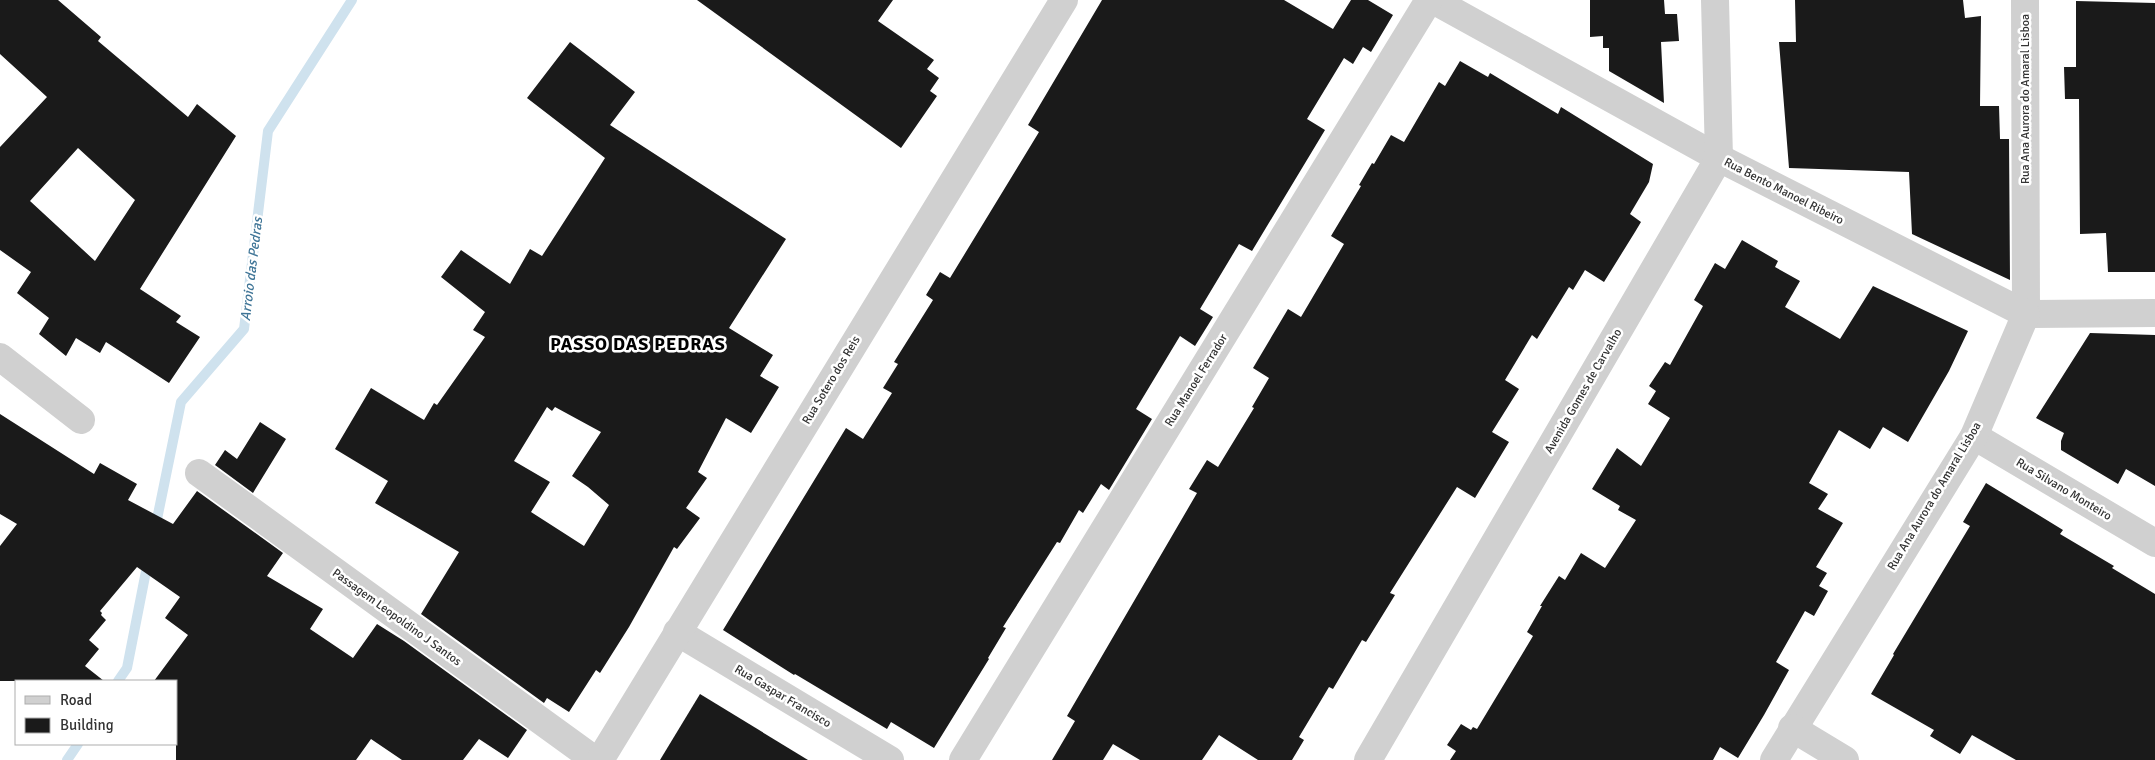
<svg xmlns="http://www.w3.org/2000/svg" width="2155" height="760" font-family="Signika,sans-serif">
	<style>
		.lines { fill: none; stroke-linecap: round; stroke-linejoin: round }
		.stream { stroke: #cfe2ee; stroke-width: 10 }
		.building { fill: #1a1a1a; fill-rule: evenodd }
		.minor { stroke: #d0d0d0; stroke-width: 28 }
		.tertiary { stroke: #d0d0d0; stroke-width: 28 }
		.labels { text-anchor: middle; stroke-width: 5; stroke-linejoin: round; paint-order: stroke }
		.street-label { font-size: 12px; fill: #333; stroke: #fff }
		.water-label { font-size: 14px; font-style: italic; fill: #3f7597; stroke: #fff }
		.district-label { font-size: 18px; font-weight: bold; letter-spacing: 1px; fill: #000; stroke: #fff }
	</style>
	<rect width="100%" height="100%" fill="#fff"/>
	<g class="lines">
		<g class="stream">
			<polyline points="155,529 181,402 244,329 268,131 352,0"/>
			<polyline points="118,681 127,668 148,561"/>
			<polyline points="67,760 78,744"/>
		</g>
	</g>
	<g class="building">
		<path d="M0 0H58L101 37 98 41 188 117 197 104 236 136 140 289 181 316 176 322 200 337 169 383 106 342 100 353 76 338 66 356 39 334 49 318 17 293 31 272 0 250V147L47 97 0 54ZM78 148 135 200 95 261 30 201Z"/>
		<polygon points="697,0 893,0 878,21 934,60 927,69 939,78 930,91 937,96 901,148"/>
		<polygon points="1102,0 1284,0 1333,29 1351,0 1368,0 1393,15 1371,52 1363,47 1353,64 1344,58 1307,119 1325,130 1252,251 1239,244 1200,309 1213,317 1195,346 1180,336 1136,409 1152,419 1109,490 1101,484 1083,513 1079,510 1060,543 1057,542 1003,627 1006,628 988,658 989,659 934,748 891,722 887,729 795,674 794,675 723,630 846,428 863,439 892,393 883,388 898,364 894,362 933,300 926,295 940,272 950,278 1039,132 1028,125"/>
		<polygon points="1590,0 1664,0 1665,14 1677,14 1679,41 1661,42 1664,103 1609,71 1609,48 1603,48 1603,36 1590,37"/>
		<polygon points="1795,0 1963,0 1965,18 1981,16 1980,106 1999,106 2000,139 2009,139 2010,280 1912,234 1909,172 1789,168 1779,42 1796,42"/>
		<polygon points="2076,1 2155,3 2155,272 2108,272 2106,233 2080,234 2079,99 2065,99 2064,67 2076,67"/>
		<path d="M570 42 635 92 610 125 786 239 729 328 773 355 760 376 779 387 751 433 726 418 698 472 707 478 686 508 700 518 677 549 674 547 629 627 600 673 596 670 569 712 547 698 544 703 421 614 459 552 375 503 388 481 335 449 371 388 424 420 434 403 437 405 485 337 473 330 485 312 441 277 461 250 510 284 530 249 542 256 605 158 527 98ZM547 407 552 411 555 407 601 432 572 476 588 487 609 505 584 546 531 512 550 482 514 461Z"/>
		<polygon points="1460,61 1488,77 1490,73 1558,114 1561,107 1653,164 1649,182 1630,214 1641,222 1635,232 1604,282 1585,270 1573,290 1569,287 1537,339 1532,335 1505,380 1519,389 1492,432 1509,442 1475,498 1457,487 1390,593 1395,595 1366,642 1362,640 1333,689 1329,687 1299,737 1304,740 1292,760 1258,760 1219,735 1202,760 1140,760 1113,744 1103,760 1052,760 1075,721 1067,716 1197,493 1189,489 1207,460 1218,467 1254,408 1252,407 1269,378 1253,368 1288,309 1301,317 1344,244 1331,236 1361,186 1359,185 1372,163 1374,164 1391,135 1404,142 1439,82 1445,86"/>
		<polygon points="1742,240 1778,261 1775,267 1800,281 1785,307 1840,339 1873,286 1968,331 1949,371 1908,442 1883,427 1870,449 1839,430 1809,483 1828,494 1818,509 1843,523 1816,567 1827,573 1819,586 1828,591 1814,616 1805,611 1776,662 1789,670 1764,715 1738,758 1720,747 1713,760 1450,760 1456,751 1447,745 1461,724 1471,730 1473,727 1477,729 1533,636 1527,632 1542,606 1540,606 1559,576 1565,580 1581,553 1605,568 1636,520 1618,510 1620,506 1592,489 1617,448 1641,466 1670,418 1648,404 1656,391 1649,386 1665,362 1670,365 1703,306 1694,300 1715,263 1725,269"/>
		<polygon points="2090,333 2155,335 2155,486 2126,469 2118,484 2061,450 2061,441 2064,433 2036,418"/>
		<polygon points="0,414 94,474 100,463 137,484 128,500 173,524 197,491 283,553 267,576 323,609 310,629 353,658 377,624 404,641 527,730 508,758 479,739 463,760 402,760 371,739 356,760 176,760 176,681 154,681 188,635 165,618 180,597 137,567 100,611 102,613 101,615 106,620 89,640 99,649 85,666 104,681 0,681 0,546 17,524 0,514"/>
		<polygon points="260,422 286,439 253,493 215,465 225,450 237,459"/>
		<polygon points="1986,483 2063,530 2060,534 2114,566 2112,568 2155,594 2155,760 2016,760 1972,735 1960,754 1930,736 1934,730 1871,694 1894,655 1893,654 1970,526 1963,522"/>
		<polygon points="700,694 808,760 660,760"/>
	</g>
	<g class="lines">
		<g class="minor">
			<polyline points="1433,0 1719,158"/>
			<polyline points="2025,0 2026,314 2155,313"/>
			<polyline points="0,357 81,420"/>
			<polyline points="1974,436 2155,543"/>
			<polyline points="199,473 595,760"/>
			<polyline points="677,632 890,760"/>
			<polyline points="600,760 1064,0"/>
			<polyline points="963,760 1429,0"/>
		</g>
		<g class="tertiary">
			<polyline points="1719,158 2026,314 1974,436 1774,760"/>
			<polyline points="1792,728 1845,760"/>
			<polyline points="1368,760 1719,158 1715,0"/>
		</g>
	</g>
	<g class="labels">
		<g class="street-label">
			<text transform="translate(2025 99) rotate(-90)" y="4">Rua Ana Aurora do Amaral Lisboa</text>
			<text transform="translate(1784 191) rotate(27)" y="4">Rua Bento Manoel Ribeiro</text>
			<text transform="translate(831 380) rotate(-59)" y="4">Rua Sotero dos Reis</text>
			<text transform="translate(1196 380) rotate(-58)" y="4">Rua Manoel Ferrador</text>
			<text transform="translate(1583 391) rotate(-60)" y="4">Avenida Gomes de Carvalho</text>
			<text transform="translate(2064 489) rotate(31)" y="4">Rua Silvano Monteiro</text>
			<text transform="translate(1934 496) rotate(-59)" y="4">Rua Ana Aurora do Amaral Lisboa</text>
			<text transform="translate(397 617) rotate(36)" y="4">Passagem Leopoldino J Santos</text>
			<text transform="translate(783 696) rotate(31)" y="4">Rua Gaspar Francisco</text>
		</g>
		<g class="water-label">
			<text transform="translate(251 269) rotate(-83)" y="5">Arroio das Pedras</text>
		</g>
		<g class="district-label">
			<text x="638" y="350">PASSO DAS PEDRAS</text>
		</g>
	</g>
	<rect x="15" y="680" width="162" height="65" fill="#ffffff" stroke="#adadad"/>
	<rect x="25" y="696" width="25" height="8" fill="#d0d0d0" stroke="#adadad"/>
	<text x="60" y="705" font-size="15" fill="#333333">Road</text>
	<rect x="25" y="718" width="25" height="15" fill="#1a1a1a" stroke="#adadad"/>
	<text x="60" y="730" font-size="15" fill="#333333">Building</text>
</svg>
